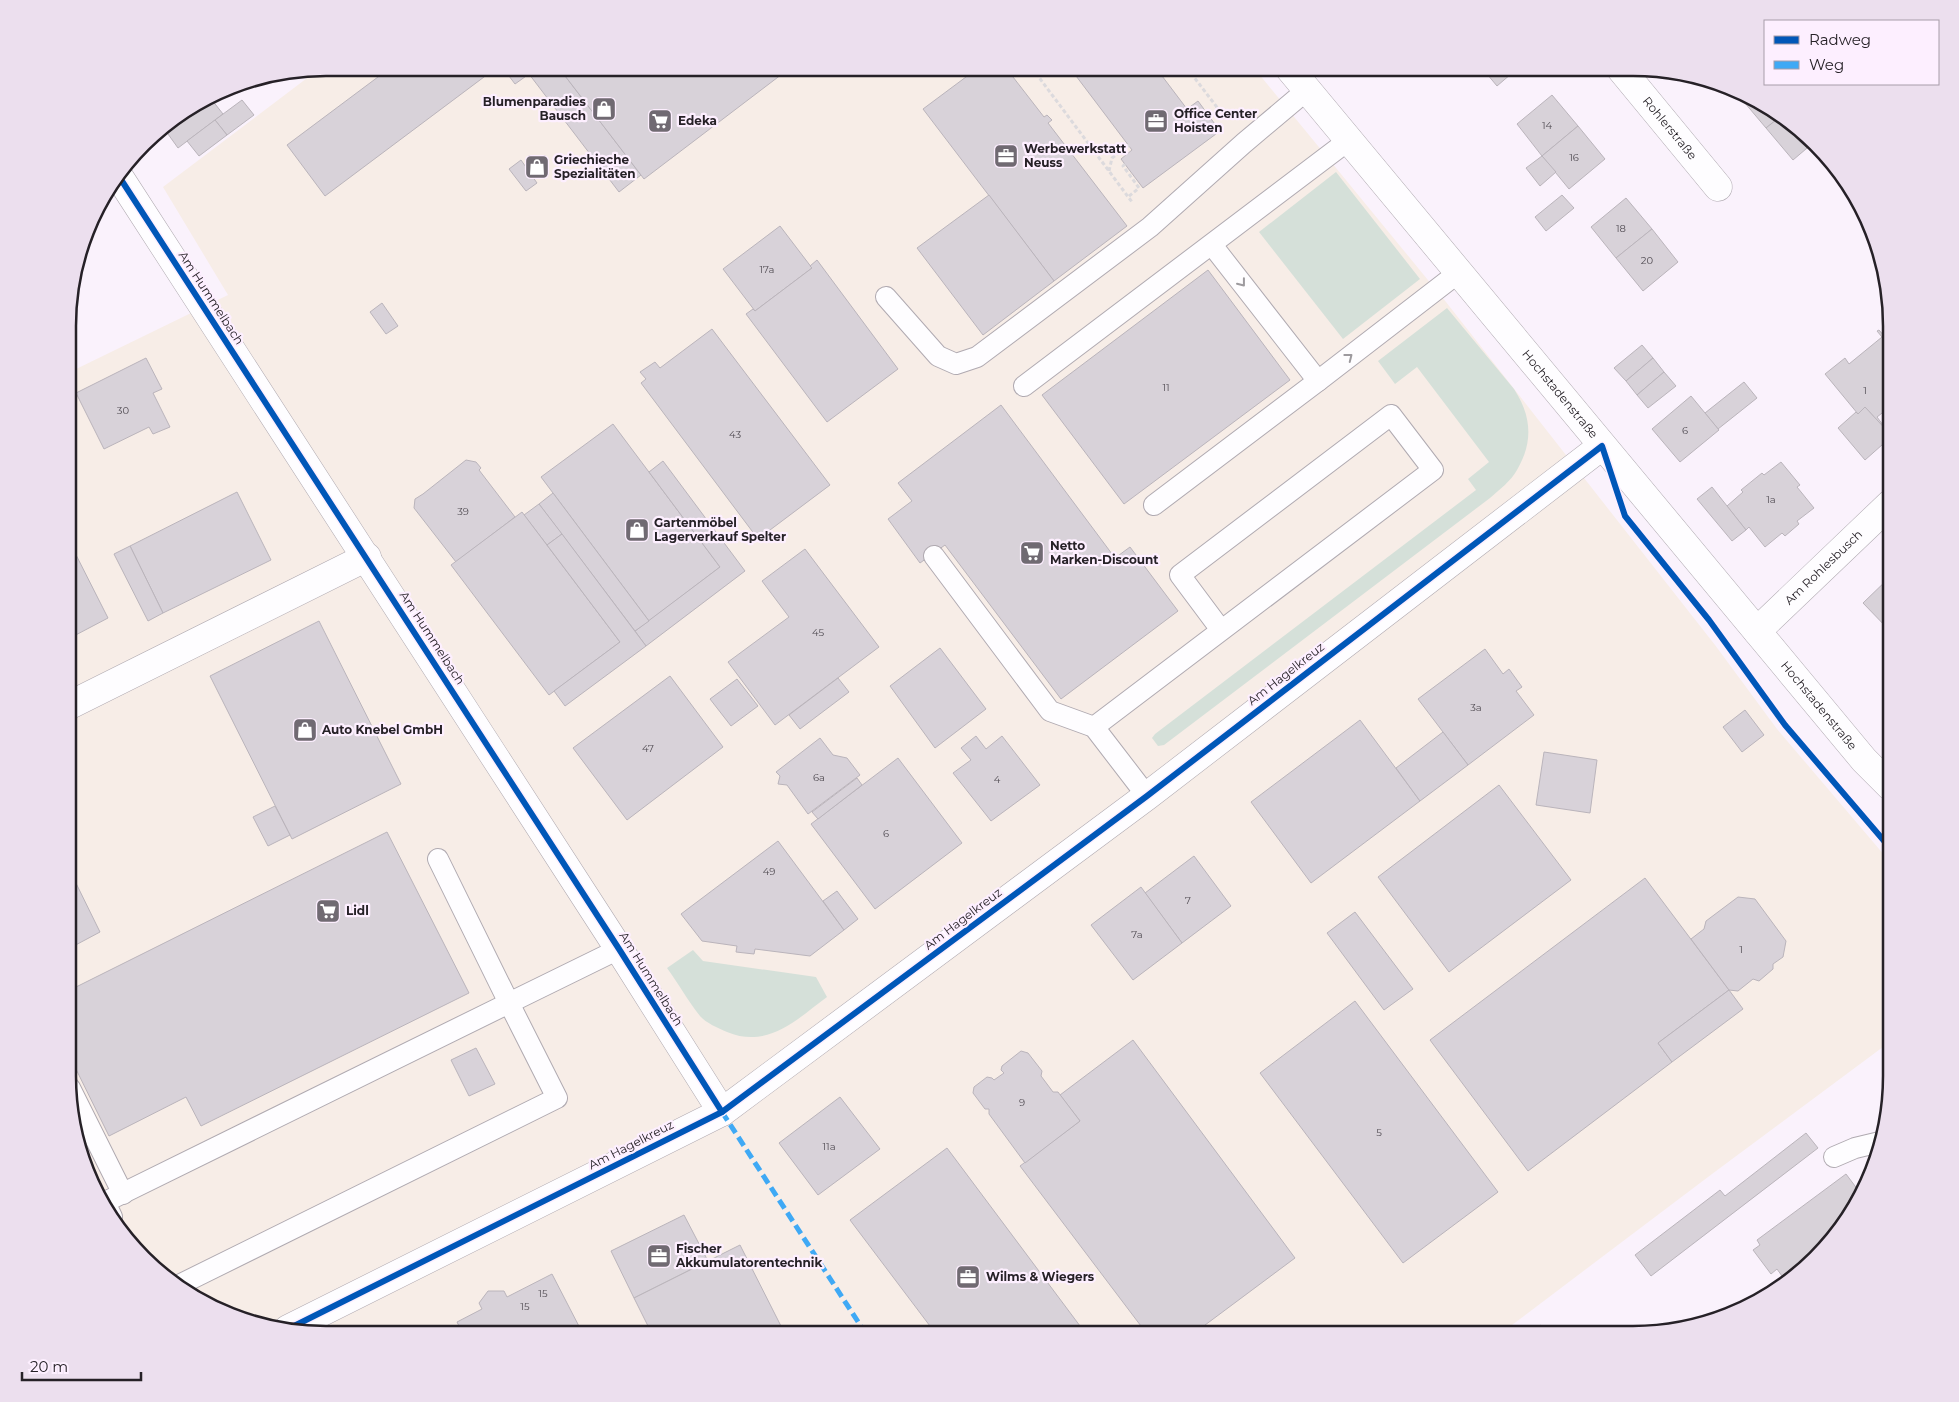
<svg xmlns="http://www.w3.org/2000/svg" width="1959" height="1402" font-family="Montserrat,sans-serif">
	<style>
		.commercial { fill: #f7ede7 }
		.green { fill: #d5e0d9 }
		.building { fill: #d8d2d9; stroke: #bab4bb }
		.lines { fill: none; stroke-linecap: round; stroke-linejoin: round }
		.lane-casing { stroke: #b0aab1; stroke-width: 22 }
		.street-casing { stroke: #b0aab1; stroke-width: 29 }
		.secondary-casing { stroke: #b0aab1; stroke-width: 29 }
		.path { stroke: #dcdadd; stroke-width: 3; stroke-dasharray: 4 2.5; stroke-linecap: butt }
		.lane { stroke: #fefdff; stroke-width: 20 }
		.street { stroke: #fefdff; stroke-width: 28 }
		.secondary { stroke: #fefdff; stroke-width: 28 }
		.quiet { stroke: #3fa9f5; stroke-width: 5; stroke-dasharray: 10 5; stroke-linecap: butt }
		.cycleway-casing { stroke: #fdefff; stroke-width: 9 }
		.cycleway { stroke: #0057b8; stroke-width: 6 }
		.oneway { stroke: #9d9a9e }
		.labels { text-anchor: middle; stroke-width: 4.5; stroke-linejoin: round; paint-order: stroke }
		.number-label { font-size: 10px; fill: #524d54 }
		.poi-label { font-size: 12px; font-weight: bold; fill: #262127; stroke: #fdefff; text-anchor: start }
		.street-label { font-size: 12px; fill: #262127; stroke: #fdefff }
		.rim { fill: none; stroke: #262127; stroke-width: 2.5 }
	</style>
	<rect width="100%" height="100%" fill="#faf2fc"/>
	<polygon class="commercial" points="326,68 1254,68 1446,302 1715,645 1777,729 1891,863 1891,1041 1712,1174 1500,1334 310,1334 227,1315 168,1281 102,1205 70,1109 70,372 228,295 163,187 319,69"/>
	<g class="green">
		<polygon points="1336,172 1420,279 1343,339 1259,232"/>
		<path d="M1447 308 1514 389C1531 415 1534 441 1517 470 1511 481 1499 490 1490 498L1164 745 1158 746 1152 738 1155 734 1476 490 1468 479 1489 462 1417 367 1395 384 1378 361Z"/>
		<path d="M693 950 703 961 816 977 827 997C796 1020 768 1049 727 1032 718 1028 706 1023 700 1016 688 1001 678 983 667 968Z"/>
	</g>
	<g class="building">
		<polygon points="390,68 496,68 325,196 287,145"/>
		<polygon points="503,68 559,68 641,175 619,192 529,74 515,84"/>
		<polygon points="559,68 790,68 644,179"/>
		<polygon points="978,68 1006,68 1044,117 1047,115 1052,120 1048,123 1127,226 1054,281 923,109"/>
		<polygon points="1070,68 1156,68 1187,109 1198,101 1220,131 1143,188 1121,159 1132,150"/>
		<polygon points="1482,68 1518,68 1497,86"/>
		<polygon points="1742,93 1781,116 1766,128 1739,96"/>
		<polygon points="1552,95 1578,126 1542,156 1517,124"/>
		<polygon points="212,100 223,114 178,148 163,127 204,101 207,104"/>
		<polygon points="242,100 254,115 227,135 215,120"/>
		<polygon points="1781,116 1791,121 1813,143 1793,160 1766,128"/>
		<polygon points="215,120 227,135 199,156 187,141"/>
		<polygon points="1578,126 1605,159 1569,189 1542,156"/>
		<polygon points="1542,156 1556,172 1540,186 1526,168"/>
		<polygon points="521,160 537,183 526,191 509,169"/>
		<polygon points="989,195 1054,281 983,335 917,248"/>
		<polygon points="1562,195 1574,208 1546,231 1535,217"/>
		<polygon points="1626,198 1652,229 1616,258 1591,227"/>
		<polygon points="780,226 812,268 755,311 723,269"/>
		<polygon points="1652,229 1678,262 1643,291 1616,258"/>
		<polygon points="817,260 898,369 827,422 746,314 753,309 755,311 812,268 810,266"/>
		<polygon points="1208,270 1290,380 1124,504 1042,395"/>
		<polygon points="382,303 398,326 386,334 370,312"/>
		<polygon points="712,329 830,485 758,539 641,383 646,379 640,372 655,362 660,368"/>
		<polygon points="1879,330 1891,344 1891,406 1877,417 1883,425 1882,426 1865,407 1858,414 1825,374 1845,358 1849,364 1882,337 1877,331"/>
		<polygon points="1642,345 1653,358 1626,381 1614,368"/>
		<polygon points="146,358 162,389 153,393 170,427 153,434 149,427 104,449 76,393"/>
		<polygon points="1653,358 1664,372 1637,395 1626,381"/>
		<polygon points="1664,372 1676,386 1648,408 1637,395"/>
		<polygon points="1744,382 1757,398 1718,429 1705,413"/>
		<polygon points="1691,396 1719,430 1680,462 1652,429"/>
		<polygon points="1001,405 1115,558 1130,547 1178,611 1061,699 945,545 920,563 888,519 912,501 898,483"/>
		<polygon points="1865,407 1891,435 1891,437 1865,460 1838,428 1856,412 1858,414"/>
		<polygon points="613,424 720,567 649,621 541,477"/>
		<polygon points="466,460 476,462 481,468 479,470 515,517 456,562 414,508 415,499 423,494"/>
		<polygon points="663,461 745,571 646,646 635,631 720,567 649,472"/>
		<polygon points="1781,462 1800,485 1797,487 1814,508 1797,521 1799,524 1785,536 1782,533 1765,547 1749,527 1746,530 1727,506 1743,492 1741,490 1762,473 1764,475"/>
		<polygon points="1712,487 1746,530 1732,541 1697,499"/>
		<polygon points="237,492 271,560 163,613 130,546"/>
		<polygon points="553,493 649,621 635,631 539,504"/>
		<polygon points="539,504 562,534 547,545 524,515"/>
		<polygon points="522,512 620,642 549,695 451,565"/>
		<polygon points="562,534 646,646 565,706 554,691 620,642 547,545"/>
		<polygon points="70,543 108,618 70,638"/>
		<polygon points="130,546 163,613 148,621 114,554"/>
		<polygon points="805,549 879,647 775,725 728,662 789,617 762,581"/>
		<polygon points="1891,576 1891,637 1888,633 1891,632 1863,603"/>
		<polygon points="319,621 401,784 292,839 210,676"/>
		<polygon points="940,648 986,709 935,748 890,686"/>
		<polygon points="1485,649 1503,674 1509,669 1522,687 1516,691 1534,715 1468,765 1418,699"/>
		<polygon points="670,676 723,747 627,820 573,748"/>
		<polygon points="838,678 849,692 800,729 789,715"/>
		<polygon points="737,679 758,706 731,726 710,699"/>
		<polygon points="1745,710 1764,735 1742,752 1723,727"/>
		<polygon points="1360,720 1420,801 1311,883 1251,802"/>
		<polygon points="1443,732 1468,765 1420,801 1396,768"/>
		<polygon points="976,736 986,749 1002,736 1040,785 991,821 953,773 971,760 961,748"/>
		<polygon points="820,738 833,755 847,758 860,775 808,814 787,785 778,784 780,776 776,772"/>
		<polygon points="1544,752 1597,760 1590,813 1536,805"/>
		<polygon points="898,758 962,843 875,909 811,824"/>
		<polygon points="857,778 862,785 818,819 812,812"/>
		<polygon points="1499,785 1571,880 1449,972 1378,877"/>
		<polygon points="275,806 290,835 268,846 253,817"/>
		<polygon points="387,832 469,993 201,1126 186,1097 109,1136 70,1057 70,990"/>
		<polygon points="778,841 844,930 810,956 755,949 754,954 736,952 737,946 702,941 681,914"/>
		<polygon points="1194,856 1231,906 1182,943 1145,893"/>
		<polygon points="70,871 100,932 70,948"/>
		<polygon points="1645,878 1729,990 1658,1043 1672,1062 1528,1171 1430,1040"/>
		<polygon points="1141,887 1182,943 1133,980 1091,925"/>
		<polygon points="837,891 858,919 844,930 823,901"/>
		<polygon points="1738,897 1755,899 1786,941 1783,957 1773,964 1773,969 1759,981 1753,979 1738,991 1729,990 1691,939 1704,929 1706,921"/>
		<polygon points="1355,912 1413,989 1384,1010 1327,933"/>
		<polygon points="1729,990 1743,1009 1672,1062 1658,1043"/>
		<polygon points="1355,1001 1498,1192 1403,1263 1260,1073"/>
		<polygon points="1133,1040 1295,1258 1193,1334 1147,1334 1020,1166 1080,1121 1060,1095"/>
		<polygon points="476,1048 495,1084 469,1096 451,1060"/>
		<polygon points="1021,1051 1028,1053 1042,1071 1041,1076 1053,1092 1058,1092 1080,1121 1025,1163 989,1114 989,1109 985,1109 973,1093 974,1087 987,1077 992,1078 994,1080 1004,1073 1001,1070 1002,1066"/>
		<polygon points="840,1097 880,1149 818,1195 779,1143"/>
		<polygon points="1806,1133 1818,1148 1651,1276 1635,1255 1720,1190 1725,1196"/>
		<polygon points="947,1148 1086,1334 936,1334 850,1220"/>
		<polygon points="1846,1174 1861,1194 1838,1234 1787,1283 1777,1269 1771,1274 1753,1250 1760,1245 1757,1240"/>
		<polygon points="684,1215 708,1261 634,1298 611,1251"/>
		<polygon points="740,1245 785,1334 652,1334 634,1298"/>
		<polygon points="552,1274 583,1334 463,1334 457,1322 482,1309 479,1303 488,1291 504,1291 507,1297"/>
		<polygon points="1541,1325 1548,1334 1528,1334"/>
	</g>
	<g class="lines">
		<defs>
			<g id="lane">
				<polyline points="1212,245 1318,381 1458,273"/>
				<polyline points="886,297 938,356 956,364 977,357 1150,227 1244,143 1307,90"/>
				<polyline points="1024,386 1349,140"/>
				<polyline points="1154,505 1318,381"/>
				<polyline points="934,556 1050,711 1094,727 1147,796"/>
				<polyline points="1094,727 1433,470 1391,415 1180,575 1221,630"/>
				<polyline points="438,859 509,1003 619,949"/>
				<polyline points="70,1088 123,1194"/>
				<polyline points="1834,1157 1855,1148 1880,1142"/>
				<polyline points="112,1217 105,1202 509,1003 557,1098 177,1286"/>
			</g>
			<g id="street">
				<path id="s1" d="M1620 68 1718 187"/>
				<polyline points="120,178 619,949 722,1112"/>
				<path id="s2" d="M1757 631 1891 503"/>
				<polyline points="70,705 367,557"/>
				<polyline points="288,1329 722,1112 1147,796 1602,446"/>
			</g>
			<g id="secondary">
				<path id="s3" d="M1289 68 1864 760 1891 787"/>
			</g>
		</defs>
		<use href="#lane" class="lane-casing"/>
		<use href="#street" class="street-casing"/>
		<use href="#secondary" class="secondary-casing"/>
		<g class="path">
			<polyline points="1032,68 1132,202"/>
			<polyline points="1187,68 1226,119"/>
			<polyline points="1125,164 1123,166 1139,188 1128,197"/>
			<polyline points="1109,171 1112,158 1129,145"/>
		</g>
		<use href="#lane" class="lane"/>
		<use href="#street" class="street"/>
		<use href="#secondary" class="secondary"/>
		<polyline class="quiet" points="722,1112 866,1334"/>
		<defs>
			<g id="cycleway">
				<polyline points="120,178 619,949 722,1112"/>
				<polyline points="288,1329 722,1112 1147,796 1602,446 1625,516 1709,620 1785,725 1891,849"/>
			</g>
		</defs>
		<use href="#cycleway" class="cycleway-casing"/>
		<use href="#cycleway" class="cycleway"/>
	</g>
	<defs><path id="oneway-chevron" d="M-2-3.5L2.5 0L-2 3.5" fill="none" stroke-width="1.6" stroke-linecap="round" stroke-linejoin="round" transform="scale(1.25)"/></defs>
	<g class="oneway">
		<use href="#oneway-chevron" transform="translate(1242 283) rotate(52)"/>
		<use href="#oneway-chevron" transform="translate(1349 357) rotate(-38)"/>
	</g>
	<defs>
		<symbol id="shop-square" viewBox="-11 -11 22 22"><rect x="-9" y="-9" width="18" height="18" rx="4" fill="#706a72" stroke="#fdefff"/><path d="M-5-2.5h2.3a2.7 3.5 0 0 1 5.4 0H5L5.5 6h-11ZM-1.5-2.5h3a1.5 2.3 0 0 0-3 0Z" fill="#fff"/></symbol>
		<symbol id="supermarket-square" viewBox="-11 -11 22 22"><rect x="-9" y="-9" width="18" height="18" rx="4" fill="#706a72" stroke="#fdefff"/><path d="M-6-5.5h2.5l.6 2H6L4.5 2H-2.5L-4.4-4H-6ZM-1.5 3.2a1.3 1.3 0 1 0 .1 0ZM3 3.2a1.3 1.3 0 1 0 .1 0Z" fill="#fff"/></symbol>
		<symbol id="office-square" viewBox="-11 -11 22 22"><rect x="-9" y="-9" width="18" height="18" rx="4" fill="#706a72" stroke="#fdefff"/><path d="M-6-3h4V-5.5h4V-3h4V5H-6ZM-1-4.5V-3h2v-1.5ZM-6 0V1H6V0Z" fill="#fff"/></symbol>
	</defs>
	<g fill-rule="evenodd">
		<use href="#shop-square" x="590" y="95" width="28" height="28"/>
		<use href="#supermarket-square" x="646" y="107" width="28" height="28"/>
		<use href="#office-square" x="1142" y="107" width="28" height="28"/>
		<use href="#office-square" x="992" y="142" width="28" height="28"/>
		<use href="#shop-square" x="523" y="153" width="28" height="28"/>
		<use href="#shop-square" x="623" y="516" width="28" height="28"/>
		<use href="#supermarket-square" x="1018" y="539" width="28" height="28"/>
		<use href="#shop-square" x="291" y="716" width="28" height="28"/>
		<use href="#supermarket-square" x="314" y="897" width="28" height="28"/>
		<use href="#office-square" x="645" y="1242" width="28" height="28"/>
		<use href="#office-square" x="954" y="1263" width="28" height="28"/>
	</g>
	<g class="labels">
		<g class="number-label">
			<text x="1547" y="129">14</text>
			<text x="1574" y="161">16</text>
			<text x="1621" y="232">18</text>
			<text x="1647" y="264">20</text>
			<text x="767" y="273">17a</text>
			<text x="1166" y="391">11</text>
			<text x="1865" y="394">1</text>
			<text x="123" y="414">30</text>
			<text x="1685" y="434">6</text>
			<text x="735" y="438">43</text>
			<text x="1771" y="503">1a</text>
			<text x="463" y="515">39</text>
			<text x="818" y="636">45</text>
			<text x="1476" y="711">3a</text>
			<text x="648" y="752">47</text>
			<text x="819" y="781">6a</text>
			<text x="997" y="783">4</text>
			<text x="886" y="837">6</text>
			<text x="769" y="875">49</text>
			<text x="1188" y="904">7</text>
			<text x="1137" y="938">7a</text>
			<text x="1741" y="953">1</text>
			<text x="1022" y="1106">9</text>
			<text x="1379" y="1136">5</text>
			<text x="829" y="1150">11a</text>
			<text x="543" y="1297">15</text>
			<text x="525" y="1310">15</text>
		</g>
		<g class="poi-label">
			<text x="586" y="106" text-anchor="end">Blumenparadies<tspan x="586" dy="14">Bausch</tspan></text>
			<text x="1174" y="118">Office Center<tspan x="1174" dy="14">Hoisten</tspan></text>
			<text x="678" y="125">Edeka</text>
			<text x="1024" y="153">Werbewerkstatt<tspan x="1024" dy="14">Neuss</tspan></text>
			<text x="554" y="164">Griechieche<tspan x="554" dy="14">Spezialitäten</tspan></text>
			<text x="654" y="527">Gartenmöbel<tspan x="654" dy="14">Lagerverkauf Spelter</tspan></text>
			<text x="1050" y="550">Netto<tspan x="1050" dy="14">Marken-Discount</tspan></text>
			<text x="322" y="734">Auto Knebel GmbH</text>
			<text x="346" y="915">Lidl</text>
			<text x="676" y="1253">Fischer<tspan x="676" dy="14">Akkumulatorentechnik</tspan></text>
			<text x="986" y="1281">Wilms &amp; Wiegers</text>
		</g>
		<g class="street-label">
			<text dy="4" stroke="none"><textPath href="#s1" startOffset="78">Rohlerstraße</textPath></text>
			<text transform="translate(211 298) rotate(57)" y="4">Am Hummelbach</text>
			<text dy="4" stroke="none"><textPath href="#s3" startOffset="424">Hochstadenstraße</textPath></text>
			<text dy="4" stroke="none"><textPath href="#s2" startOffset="92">Am Rohlesbusch</textPath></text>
			<text transform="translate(432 638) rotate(57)" y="4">Am Hummelbach</text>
			<text transform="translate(1286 674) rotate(-38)" y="4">Am Hagelkreuz</text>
			<text dy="4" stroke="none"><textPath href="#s3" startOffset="829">Hochstadenstraße</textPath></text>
			<text transform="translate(963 919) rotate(-37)" y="4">Am Hagelkreuz</text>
			<text transform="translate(651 979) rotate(58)" y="4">Am Hummelbach</text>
			<text transform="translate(631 1145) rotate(-27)" y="4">Am Hagelkreuz</text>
		</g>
	</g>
	<path d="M0 0H1959V1402H0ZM326 76H1633A250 250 0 0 1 1883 326V1076A250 250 0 0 1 1633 1326H326A250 250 0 0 1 76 1076V326A250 250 0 0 1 326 76Z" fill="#ecdfee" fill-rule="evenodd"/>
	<path class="rim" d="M326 76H1633A250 250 0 0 1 1883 326V1076A250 250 0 0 1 1633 1326H326A250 250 0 0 1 76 1076V326A250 250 0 0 1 326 76Z"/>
	<rect x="1764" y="20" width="175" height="65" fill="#fdefff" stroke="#a79da9"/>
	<rect x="1774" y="36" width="25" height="8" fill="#0057b8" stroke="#a79da9"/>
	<text x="1809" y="45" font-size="15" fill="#262127">Radweg</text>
	<rect x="1774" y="61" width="25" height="8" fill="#3fa9f5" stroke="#a79da9"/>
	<text x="1809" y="70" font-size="15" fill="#262127">Weg</text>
	<path d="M22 1372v8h119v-8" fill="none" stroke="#262127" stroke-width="2.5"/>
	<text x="30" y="1372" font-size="15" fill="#262127" stroke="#fdefff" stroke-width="4" paint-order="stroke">20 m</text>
</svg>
